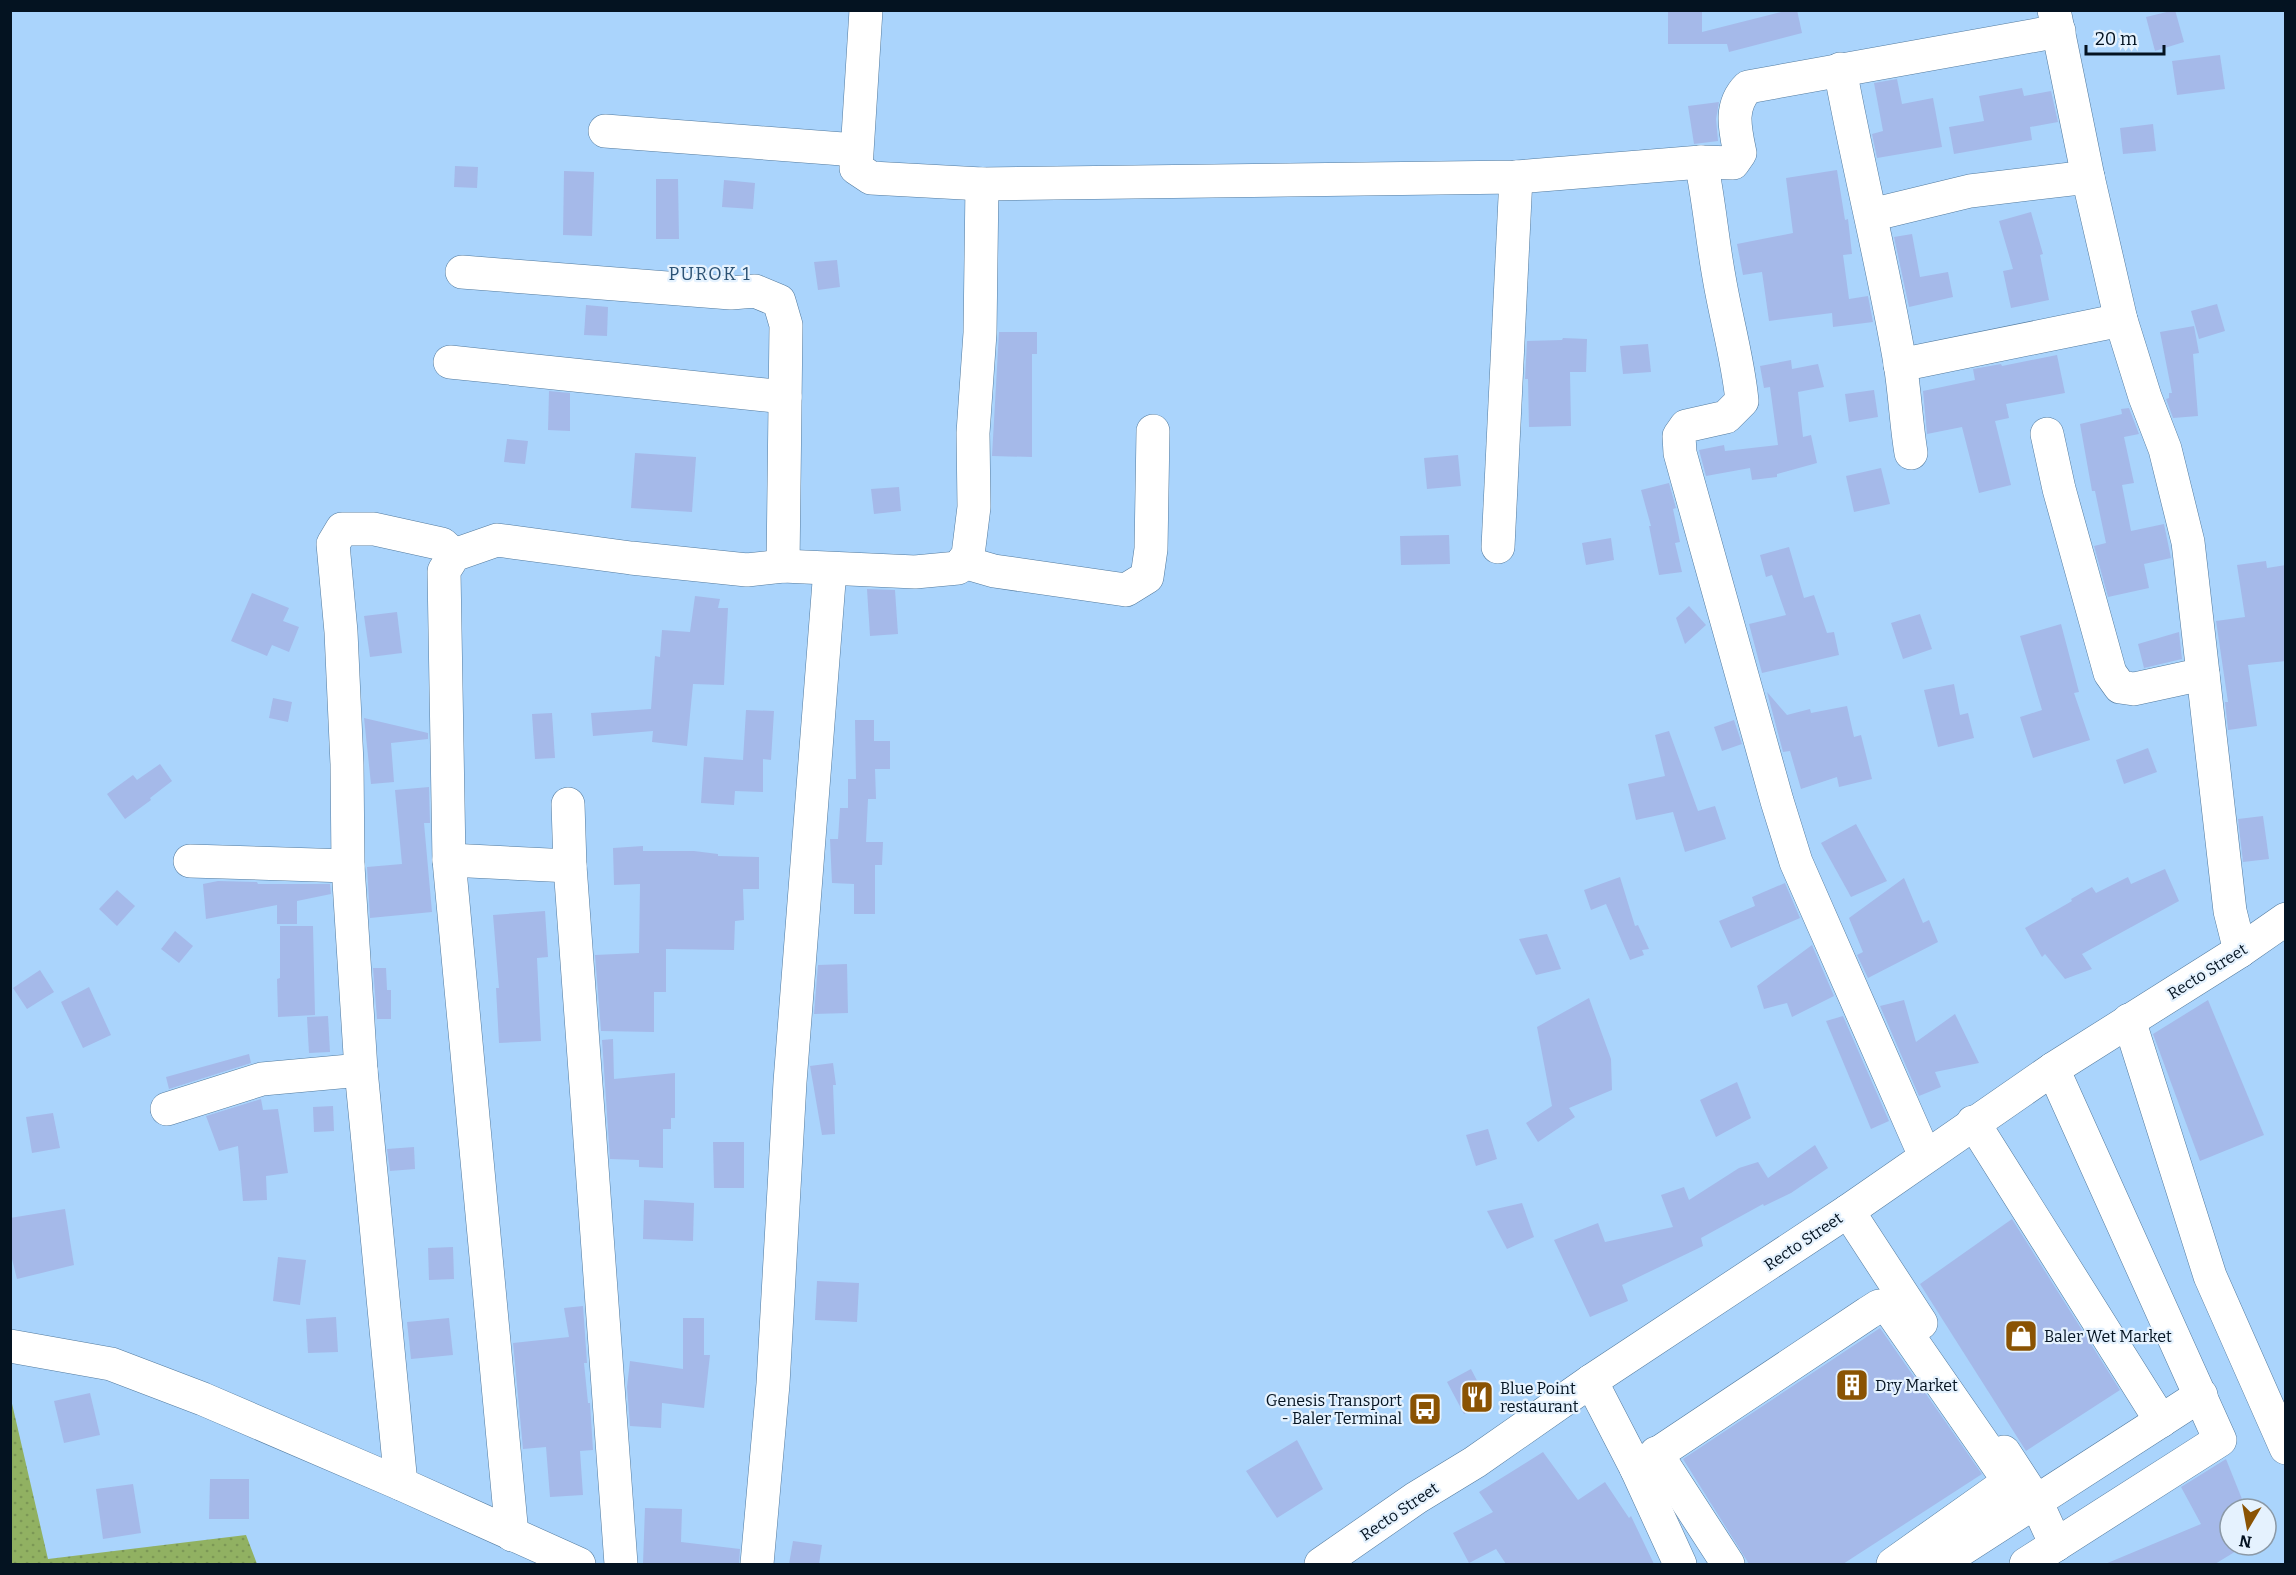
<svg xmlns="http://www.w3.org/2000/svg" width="2296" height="1575" font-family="Bitter,serif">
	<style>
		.green { fill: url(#green-dots) }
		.building { fill: #a5b9e9 }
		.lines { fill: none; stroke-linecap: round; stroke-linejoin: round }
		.minor-casing { stroke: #527a9e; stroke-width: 34 }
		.minor { stroke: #fff; stroke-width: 33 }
		.labels { text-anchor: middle; stroke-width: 4.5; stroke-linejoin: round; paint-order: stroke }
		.street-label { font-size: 16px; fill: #041321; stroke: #e5f2fe }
		.poi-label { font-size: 16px; fill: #041321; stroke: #e5f2fe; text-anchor: start }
		.neighbourhood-label { font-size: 18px; letter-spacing: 1.5px; fill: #2b5274; stroke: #e5f2fe }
	</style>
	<defs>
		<pattern id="green-dots" width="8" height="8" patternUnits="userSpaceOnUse" patternTransform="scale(1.5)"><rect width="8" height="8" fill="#91b162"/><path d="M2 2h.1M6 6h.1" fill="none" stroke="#7b9755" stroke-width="1.8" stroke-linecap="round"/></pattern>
	</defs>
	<rect width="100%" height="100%" fill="#aad4fc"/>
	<polygon class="green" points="10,1395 48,1559 246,1535 257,1564 11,1564"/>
	<g class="building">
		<polygon points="1668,10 1702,10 1702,32 1789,10 1797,10 1802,33 1729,52 1727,44 1668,44"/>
		<polygon points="2175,10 2184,42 2155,51 2146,17"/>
		<polygon points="2220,55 2225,89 2177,95 2172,61"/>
		<polygon points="1897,79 1902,104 1933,98 1942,147 1877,158 1872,134 1883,131 1874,83"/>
		<polygon points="2022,88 2024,96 2051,91 2058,122 2030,127 2032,140 1954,154 1949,127 1984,121 1979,96"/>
		<polygon points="1719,102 1716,119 1718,141 1694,144 1688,106"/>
		<polygon points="2153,124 2156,151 2123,154 2120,128"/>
		<polygon points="455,166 478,167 477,188 454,187"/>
		<polygon points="1837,170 1845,220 1848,219 1852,254 1843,255 1849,299 1868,296 1873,322 1833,327 1832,313 1769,321 1762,272 1743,275 1737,244 1793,233 1786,178"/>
		<polygon points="564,171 594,172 592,236 563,235"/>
		<polygon points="656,179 678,179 679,239 656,239"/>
		<polygon points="724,180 755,183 753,209 722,207"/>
		<polygon points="2031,212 2043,254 2040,255 2049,300 2011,308 2003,271 2013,269 1999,221"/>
		<polygon points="1912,234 1920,277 1948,272 1953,297 1909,307 1894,237"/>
		<polygon points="837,260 840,287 818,290 814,262"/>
		<polygon points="2217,304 2225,331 2199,339 2191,311"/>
		<polygon points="586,305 608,307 607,336 584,335"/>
		<polygon points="2194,326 2199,353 2193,354 2198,416 2173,418 2166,399 2169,398 2169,393 2172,393 2160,332"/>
		<polygon points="999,332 1037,332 1037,354 1032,354 1032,457 992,456"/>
		<polygon points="1563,338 1587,339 1586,372 1570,372 1571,426 1529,427 1528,379 1525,379 1527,341 1562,340"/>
		<polygon points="1648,344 1651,372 1623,374 1620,346"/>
		<polygon points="2057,355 2065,393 2006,404 2009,418 1995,421 2011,485 1979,493 1962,427 1927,434 1923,391 1975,380 1973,369 2001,364 2002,366"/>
		<polygon points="1791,360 1792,369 1818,364 1824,387 1798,392 1803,437 1811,435 1817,463 1777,474 1777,477 1752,480 1750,468 1706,476 1699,450 1724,445 1725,451 1778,445 1770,387 1764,388 1760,366"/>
		<polygon points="1874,390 1878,417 1849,422 1845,394"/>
		<polygon points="549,391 570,393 570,431 548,430"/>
		<polygon points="2129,408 2139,434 2124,437 2134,483 2122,485 2131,531 2164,524 2171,558 2144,564 2149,588 2108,597 2094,546 2106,543 2095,491 2092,491 2080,424 2122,414 2121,409"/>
		<polygon points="507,439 528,441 525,464 504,462"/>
		<polygon points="635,453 696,457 692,512 631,508"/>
		<polygon points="1458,455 1461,486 1427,489 1424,458"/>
		<polygon points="1881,468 1890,504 1854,512 1846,476"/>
		<polygon points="1669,483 1676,508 1673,509 1680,542 1675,543 1682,572 1659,575 1649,526 1651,526 1641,490"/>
		<polygon points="899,487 901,511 874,514 871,489"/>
		<polygon points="1449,535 1450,564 1401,565 1400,536"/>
		<polygon points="1611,538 1614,560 1586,565 1582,543"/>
		<polygon points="1789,547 1804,598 1814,595 1827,633 1834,632 1839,655 1762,673 1749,624 1786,615 1772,575 1766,577 1760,555"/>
		<polygon points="2266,561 2267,568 2286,565 2286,661 2248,665 2257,726 2228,730 2225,702 2228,702 2216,621 2245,617 2237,565"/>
		<polygon points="867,589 895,590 898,634 870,636"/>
		<polygon points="252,593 289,608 283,621 299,627 289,652 272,645 267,656 231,641"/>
		<polygon points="695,596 720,599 718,608 728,608 724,685 693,684 687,746 652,742 653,731 593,736 591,713 651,709 655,656 660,657 662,630 690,632"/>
		<polygon points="1689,606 1706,625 1685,644 1676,618"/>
		<polygon points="397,612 402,653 370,657 364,616"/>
		<polygon points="1920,614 1932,649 1903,659 1891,623"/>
		<polygon points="2061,624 2079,692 2074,693 2090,740 2033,758 2020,717 2042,710 2020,636"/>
		<polygon points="2179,632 2182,659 2144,668 2138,644"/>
		<polygon points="1954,684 1960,715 1968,713 1974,738 1938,747 1924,690"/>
		<polygon points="1767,692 1787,715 1810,709 1811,713 1847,706 1854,737 1861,735 1872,779 1839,787 1837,777 1801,789 1790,751 1783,752"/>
		<polygon points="273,698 292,702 288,722 269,718"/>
		<polygon points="746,710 774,711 771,760 763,759 763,792 735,791 734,805 701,803 704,757 743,760"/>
		<polygon points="552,713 555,758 535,759 532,714"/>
		<polygon points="364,718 428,733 428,739 391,743 394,782 371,784"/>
		<polygon points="855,720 874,720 874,741 890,741 890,769 875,769 876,799 868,799 866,842 883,842 882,865 875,865 875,914 854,914 854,884 832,883 830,839 838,839 840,808 848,808 848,779 856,779"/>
		<polygon points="1734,720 1742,744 1722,751 1714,727"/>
		<polygon points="1669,731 1698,811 1715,806 1726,839 1685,852 1673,812 1636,820 1628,784 1665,776 1655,735"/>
		<polygon points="2148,748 2157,772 2124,784 2116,760"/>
		<polygon points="160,764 172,781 150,798 151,800 125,819 107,794 133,775 137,780"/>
		<polygon points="429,787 430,823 424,823 432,912 370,918 367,867 402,864 395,790"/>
		<polygon points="2263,816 2269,859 2243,862 2238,819"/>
		<polygon points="1856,824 1887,881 1851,897 1821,843"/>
		<polygon points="643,846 643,851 694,851 718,854 718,856 759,857 759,889 743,889 744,920 735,921 734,950 666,949 666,992 654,992 654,1032 601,1031 595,955 639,953 640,884 614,885 613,848"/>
		<polygon points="2165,869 2179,901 2082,954 2092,969 2065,979 2045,954 2042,957 2025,928 2072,901 2071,899 2092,887 2096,893 2128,877 2131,884"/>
		<polygon points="1620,877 1635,926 1638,925 1649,949 1642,950 1644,955 1630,960 1606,904 1591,910 1584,890"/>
		<polygon points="1904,878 1923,923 1929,920 1938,942 1868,978 1857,955 1863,952 1849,918"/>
		<polygon points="218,881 257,882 258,884 330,884 331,894 297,901 297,924 277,924 277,905 206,919 203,884"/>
		<polygon points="1785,883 1800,918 1731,948 1719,921 1755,906 1752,897"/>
		<polygon points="117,890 135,906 117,926 99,909"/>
		<polygon points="545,911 548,957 537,958 541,1041 499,1043 496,988 499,988 493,915"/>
		<polygon points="280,926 313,926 315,1015 278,1017 277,979 280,978"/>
		<polygon points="175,931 193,946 179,963 161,949"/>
		<polygon points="1547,934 1561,969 1536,975 1519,939"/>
		<polygon points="1812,945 1834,996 1792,1017 1787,1003 1764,1009 1757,986"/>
		<polygon points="847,964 848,1013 814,1014 818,965"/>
		<polygon points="373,968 386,968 387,990 391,990 391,1019 377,1019"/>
		<polygon points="40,970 54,992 27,1009 13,988"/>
		<polygon points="89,987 111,1035 83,1048 61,1002"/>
		<polygon points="1589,998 1611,1059 1612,1090 1569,1108 1575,1117 1538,1142 1526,1123 1552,1106 1537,1027"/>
		<polygon points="1904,1000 1916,1042 1955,1014 1979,1063 1935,1072 1941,1087 1919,1096 1880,1006"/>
		<polygon points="2208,1000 2264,1135 2200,1161 2153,1034"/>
		<polygon points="328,1016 330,1052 309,1053 307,1017"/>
		<polygon points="1843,1016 1889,1121 1871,1129 1826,1021"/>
		<polygon points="613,1039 614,1079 675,1073 675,1118 671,1118 671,1129 663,1129 663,1168 639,1167 639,1160 610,1159 602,1040"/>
		<polygon points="249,1054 251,1063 169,1089 166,1077"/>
		<polygon points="833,1063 836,1085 833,1085 835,1134 822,1135 810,1066"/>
		<polygon points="1737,1082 1751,1118 1716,1137 1700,1100"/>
		<polygon points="261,1099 263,1110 278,1109 288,1173 266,1176 267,1200 243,1201 238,1146 219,1151 206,1116"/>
		<polygon points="333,1106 334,1131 314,1132 313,1107"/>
		<polygon points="53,1113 60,1148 32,1153 26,1117"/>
		<polygon points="1488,1129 1497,1159 1476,1166 1466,1135"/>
		<polygon points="713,1142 744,1142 744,1188 714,1188"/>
		<polygon points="1815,1145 1828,1168 1791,1193 1764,1206 1763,1204 1701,1238 1703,1246 1622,1285 1628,1301 1590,1317 1554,1240 1598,1223 1605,1242 1673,1227 1661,1195 1684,1187 1689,1200 1739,1168 1758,1162 1768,1178"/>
		<polygon points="414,1147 415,1169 390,1171 387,1149"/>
		<polygon points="644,1200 694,1203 693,1241 643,1239"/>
		<polygon points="1522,1203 1534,1237 1507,1249 1487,1211"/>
		<polygon points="65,1209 74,1265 17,1279 10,1251 10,1218"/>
		<polygon points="2012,1219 2120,1390 2026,1451 1920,1284"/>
		<polygon points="453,1247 454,1279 429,1280 428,1248"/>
		<polygon points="278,1257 306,1260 300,1305 273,1301"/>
		<polygon points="817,1281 859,1283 857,1322 815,1320"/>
		<polygon points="583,1306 587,1363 584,1363 588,1403 590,1403 593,1450 580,1451 583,1495 550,1497 546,1447 523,1449 513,1343 569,1337 564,1308"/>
		<polygon points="336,1317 338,1352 308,1353 306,1319"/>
		<polygon points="449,1318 453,1355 411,1359 407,1322"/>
		<polygon points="683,1318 704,1318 704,1355 710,1355 704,1408 662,1403 661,1428 630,1426 627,1387 630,1361 683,1369"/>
		<polygon points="1880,1328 1982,1474 1843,1564 1749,1564 1683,1459"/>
		<polygon points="1471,1369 1488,1402 1464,1414 1447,1382"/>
		<polygon points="90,1393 100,1435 64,1443 54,1401"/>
		<polygon points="1297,1440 1323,1489 1277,1518 1246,1471"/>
		<polygon points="1543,1452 1578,1500 1605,1482 1629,1518 1631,1516 1654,1564 1506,1564 1496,1549 1469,1563 1453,1533 1493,1512 1479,1492"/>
		<polygon points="2226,1459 2246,1509 2230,1509 2230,1545 2246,1545 2215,1564 2105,1564 2201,1524 2181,1487"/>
		<polygon points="210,1479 249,1479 249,1519 209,1519"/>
		<polygon points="133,1484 141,1533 103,1539 96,1489"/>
		<polygon points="645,1508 682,1509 681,1542 740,1549 739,1564 643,1564"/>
		<polygon points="793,1541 822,1545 819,1564 789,1564"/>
	</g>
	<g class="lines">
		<defs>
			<g id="minor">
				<path d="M866 10 856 168 871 178 982 184 1516 177 1701 162 1733 163 1740 153C1735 129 1729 106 1748 87L2059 31"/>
				<polyline points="2054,10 2088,177 2121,320 2145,397 2165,449 2188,542 2230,911 2240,951"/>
				<path d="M1840 69C1858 167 1883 264 1900 363 1905 393 1906 423 1911 453"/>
				<polyline points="605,131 856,150"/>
				<path d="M1701 162C1709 200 1712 239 1719 277 1726 319 1738 359 1742 401L1726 417 1686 426 1679 436 1680 453 1777 801 1796 862 1925 1156"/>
				<polyline points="1871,215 1970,191 2088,177"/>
				<polyline points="462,272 731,293 755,291 779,301 786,325 783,566"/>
				<polyline points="450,362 785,397"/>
				<polyline points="1900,365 2121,320"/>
				<polyline points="2047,434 2059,489 2110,673 2120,687 2134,689 2203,674"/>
				<polyline points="1498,547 1516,177"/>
				<polyline points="963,562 994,571 1126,590 1147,577 1151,549 1153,431"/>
				<polyline points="568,804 570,866 621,1564"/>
				<polyline points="449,860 570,866"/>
				<polyline points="190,861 348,866"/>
				<polyline points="2129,1020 2210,1276 2286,1448"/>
				<polyline points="167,1109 262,1079 361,1070"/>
				<polyline points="1973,1122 2161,1421"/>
				<polyline points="1848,1211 1921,1323"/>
				<polyline points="10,1346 111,1364 203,1399 401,1484 579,1564"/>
				<polyline points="1591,1381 1636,1468 1680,1564"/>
				<polyline points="2004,1452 2036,1501 2056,1545"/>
				<polyline points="1656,1453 1728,1564"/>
				<polyline points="1636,1468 1868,1313 1879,1306 1889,1308 2002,1471 2006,1480 2000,1488 1893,1564"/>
				<polyline points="401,1484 361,1070 348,866 347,764 341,632 333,544 342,529 374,529 442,544 454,555"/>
				<polyline points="512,1535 449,860 444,571 454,555 497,540 631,558 747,570 783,566 915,572 958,568 968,555 974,507 973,433 980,333 982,184"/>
				<polyline points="757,1564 773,1384 790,1082 830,569"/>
				<polyline points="1321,1564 1416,1498 1475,1462 1591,1381 1848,1211 2053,1069 2240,951 2286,919"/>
				<polyline points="1939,1564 2201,1395"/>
				<polyline points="2026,1564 2220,1440 2053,1069"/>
			</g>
		</defs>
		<use href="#minor" class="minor-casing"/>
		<use href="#minor" class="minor"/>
	</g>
	<defs>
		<symbol id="shop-square" viewBox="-11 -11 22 22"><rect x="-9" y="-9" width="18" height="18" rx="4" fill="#8a5303" stroke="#e5f2fe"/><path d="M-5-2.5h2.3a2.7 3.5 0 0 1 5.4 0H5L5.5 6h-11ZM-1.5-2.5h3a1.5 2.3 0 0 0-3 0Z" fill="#fff"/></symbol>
		<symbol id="building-square" viewBox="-11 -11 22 22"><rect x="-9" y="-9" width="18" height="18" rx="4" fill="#8a5303" stroke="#e5f2fe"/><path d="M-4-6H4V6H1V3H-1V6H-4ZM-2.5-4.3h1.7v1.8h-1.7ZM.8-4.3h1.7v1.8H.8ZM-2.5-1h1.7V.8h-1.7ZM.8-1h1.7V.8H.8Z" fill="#fff"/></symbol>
		<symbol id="restaurant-square" viewBox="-11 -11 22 22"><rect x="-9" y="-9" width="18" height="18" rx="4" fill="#8a5303" stroke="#e5f2fe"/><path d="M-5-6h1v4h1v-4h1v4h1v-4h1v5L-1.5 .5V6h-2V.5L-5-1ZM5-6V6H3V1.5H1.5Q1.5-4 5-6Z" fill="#fff"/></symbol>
		<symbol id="bus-square" viewBox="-11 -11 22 22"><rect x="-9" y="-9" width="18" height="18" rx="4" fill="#8a5303" stroke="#e5f2fe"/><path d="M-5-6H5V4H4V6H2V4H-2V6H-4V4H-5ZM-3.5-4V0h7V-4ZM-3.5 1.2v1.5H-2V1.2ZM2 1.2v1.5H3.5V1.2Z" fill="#fff"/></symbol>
	</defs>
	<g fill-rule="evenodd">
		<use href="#shop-square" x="2002" y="1317" width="38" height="38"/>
		<use href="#building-square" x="1833" y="1366" width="38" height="38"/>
		<use href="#restaurant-square" x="1458" y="1378" width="38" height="38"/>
		<use href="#bus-square" x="1406" y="1390" width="38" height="38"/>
	</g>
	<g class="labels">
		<g class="street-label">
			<text transform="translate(2207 971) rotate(-32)" y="6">Recto Street</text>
			<text transform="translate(1803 1241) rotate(-34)" y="6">Recto Street</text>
			<text transform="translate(1399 1511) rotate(-34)" y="6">Recto Street</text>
		</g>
		<g class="poi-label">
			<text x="2044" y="1342">Baler Wet Market</text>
			<text x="1875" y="1391">Dry Market</text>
			<text x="1500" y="1394">Blue Point<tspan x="1500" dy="18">restaurant</tspan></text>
			<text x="1402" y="1406" text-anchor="end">Genesis Transport<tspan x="1402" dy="18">- Baler Terminal</tspan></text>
		</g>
		<g class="neighbourhood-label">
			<text x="710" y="280">PUROK 1</text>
		</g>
	</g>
	<rect width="2296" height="1575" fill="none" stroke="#041321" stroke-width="24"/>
	<g transform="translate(2248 1527) rotate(190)"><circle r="28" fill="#e5f2fe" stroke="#8b99a6" stroke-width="1.5"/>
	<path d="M0-4.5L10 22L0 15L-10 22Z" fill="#8a5303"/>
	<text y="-9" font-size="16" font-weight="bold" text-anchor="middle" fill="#041321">N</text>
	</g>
	<path d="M2086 45v9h78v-9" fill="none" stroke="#041321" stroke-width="3"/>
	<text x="2095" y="45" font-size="18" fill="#041321" stroke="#e5f2fe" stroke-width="4.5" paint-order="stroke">20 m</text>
</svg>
